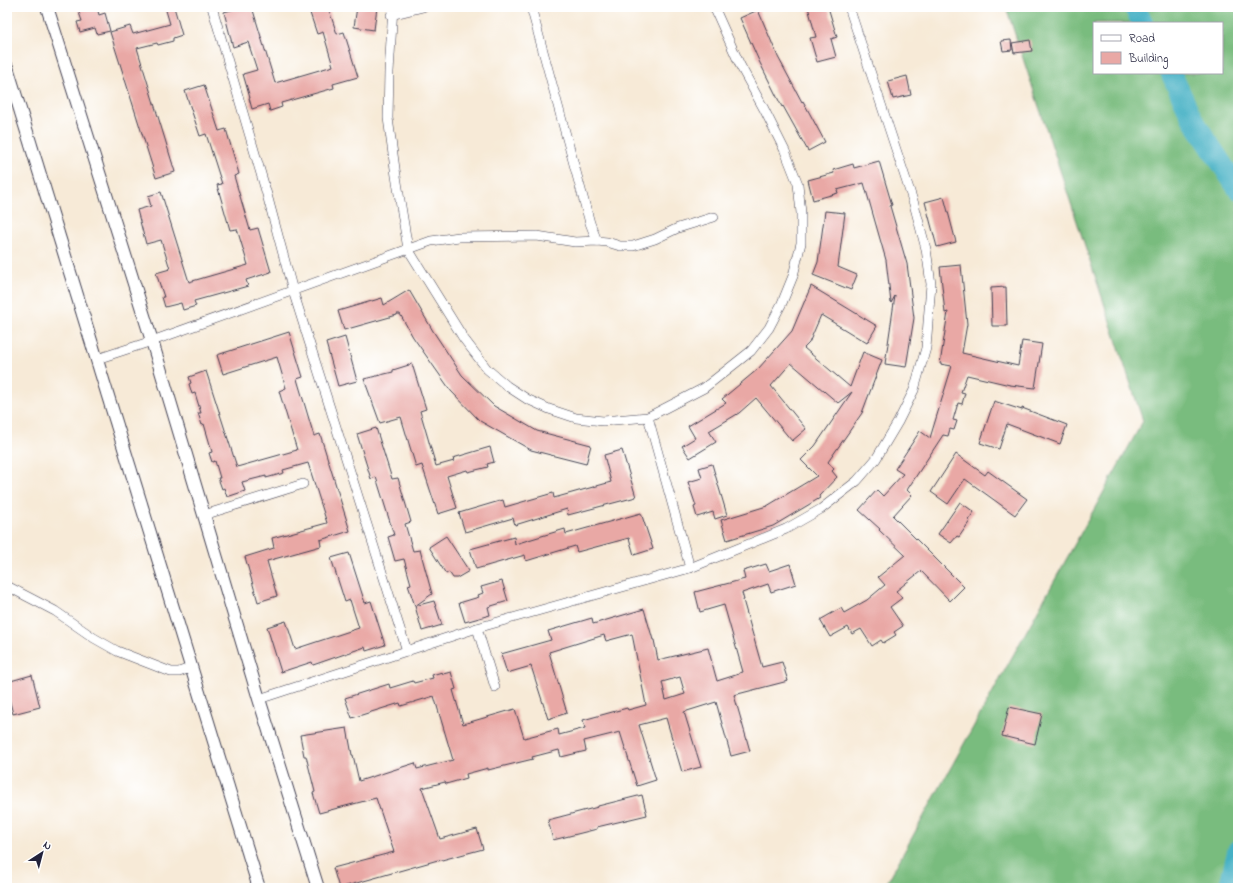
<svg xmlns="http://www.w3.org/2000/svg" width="1245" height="895" font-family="'Indie Flower',sans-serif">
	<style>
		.forest { fill: #79bc7e; stroke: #4e6f5c; fill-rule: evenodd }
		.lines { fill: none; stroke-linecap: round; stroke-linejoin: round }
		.river { stroke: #45b0c4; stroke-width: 21 }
		.building { fill: #e9a8a5; fill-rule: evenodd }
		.street-casing { stroke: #424052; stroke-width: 10 }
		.secondary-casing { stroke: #424052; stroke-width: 14 }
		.street { stroke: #fff; stroke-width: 9 }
		.secondary { stroke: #fff; stroke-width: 12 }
	</style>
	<rect width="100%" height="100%" fill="#fff"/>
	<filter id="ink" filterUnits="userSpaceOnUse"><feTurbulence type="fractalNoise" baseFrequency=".025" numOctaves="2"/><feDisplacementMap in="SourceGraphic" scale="8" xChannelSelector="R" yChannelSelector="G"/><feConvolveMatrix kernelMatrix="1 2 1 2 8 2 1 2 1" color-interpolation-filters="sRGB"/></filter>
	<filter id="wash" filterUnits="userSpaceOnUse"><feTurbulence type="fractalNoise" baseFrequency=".012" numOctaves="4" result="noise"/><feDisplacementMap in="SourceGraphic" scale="16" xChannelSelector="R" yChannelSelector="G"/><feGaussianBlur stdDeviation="0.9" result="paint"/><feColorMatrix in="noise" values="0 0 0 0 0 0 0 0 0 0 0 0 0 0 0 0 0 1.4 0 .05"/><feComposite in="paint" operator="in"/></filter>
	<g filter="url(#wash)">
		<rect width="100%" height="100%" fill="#f7ead7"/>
		<path class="forest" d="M1006 7H1238V888H884L1143 421ZM1094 23H1222V73H1094Z"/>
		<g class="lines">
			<g class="river">
				<polyline points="1134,7 1143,23"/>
				<polyline points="1171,73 1192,118 1238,189"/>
				<polyline points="1229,888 1238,850"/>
			</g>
		</g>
		<g id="blocks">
			<g class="building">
				<polygon points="77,7 97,7 99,15 105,13 110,31 97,34 95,28 80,32 77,22 82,21"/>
				<polygon points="165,7 174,7 182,35 173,38 173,41 158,45 157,43 137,48 175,172 156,178 110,32 130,26 133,34 170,24"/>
				<polygon points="242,7 252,7 275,83 333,66 323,32 317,34 308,7 328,7 337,34 344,32 358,77 333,84 334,88 281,103 282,107 270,111 268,104 252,109 249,98 250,98 243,74 257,70 248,42 233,47 224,12"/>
				<polygon points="357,7 377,7 374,30 354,27"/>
				<polygon points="808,7 828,7 837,37 831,39 836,57 817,62 810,38 816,37"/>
				<polygon points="758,10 778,57 802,102 803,101 825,142 808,151 783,106 782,107 759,61 740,18"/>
				<polygon points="1011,40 1012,50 1003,51 1001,41"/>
				<polygon points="1030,40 1032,51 1014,53 1012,43"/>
				<polygon points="907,76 911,95 893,99 888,81"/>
				<polygon points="204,85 219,131 226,129 239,174 234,176 250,230 258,228 271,272 246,280 248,286 194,301 196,306 183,310 181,303 165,307 162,297 164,297 156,273 170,269 167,259 161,240 146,244 137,210 151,206 148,196 161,192 189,282 248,265 237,229 230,230 217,185 222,184 206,134 200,136 185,91"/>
				<polygon points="879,161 892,205 890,206 907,264 914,318 906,367 885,364 895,296 891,303 886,260 864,183 837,190 838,193 813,200 808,180 834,173 833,170 853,164 854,168"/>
				<polygon points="944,197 956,242 937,247 925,202"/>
				<polygon points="825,211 845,213 838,267 857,275 851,290 813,275 818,262"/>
				<polygon points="961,265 967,324 962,353 1018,366 1022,341 1042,344 1035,388 1010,385 967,375 961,392 965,393 962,404 958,403 953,420 957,421 954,430 950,429 948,436 943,435 907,490 912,495 893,516 964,587 950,601 921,571 896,591 902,598 890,607 903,626 894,632 896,635 883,643 881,640 872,646 861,629 852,634 848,627 830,637 820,620 841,608 844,613 867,600 885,585 878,577 905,555 879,530 880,529 859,510 877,490 883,496 903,474 895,469 920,431 930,438 952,366 940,364 948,312 945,313 940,267"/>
				<polygon points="811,286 877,326 867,343 821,315 809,343 804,348 850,387 863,352 882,360 862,413 828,462 834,469 832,471 837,477 819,496 820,498 773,526 727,540 721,520 767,506 817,476 801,460 815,446 852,392 838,403 791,363 771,386 806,429 792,441 756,398 739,413 709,431 716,442 690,458 682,446 695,438 688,426 726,403 722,399 758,369 792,331"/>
				<polygon points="1006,287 1007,326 992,326 991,288"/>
				<polygon points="409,290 433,331 462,375 494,406 537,431 591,445 586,464 531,450 480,421 451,391 413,337 400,314 397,314 397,315 344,330 338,311 382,298 384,305"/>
				<polygon points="289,332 303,377 297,379 314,436 320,434 350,531 320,540 321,546 267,561 277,596 258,602 245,557 274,548 272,538 327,523 308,463 283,470 284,473 266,478 266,476 242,482 245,491 227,497 224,488 222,489 218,478 220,478 215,461 212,462 209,453 212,452 209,441 204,424 202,425 198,413 201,413 195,393 192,394 189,384 191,383 189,377 206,371 237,467 297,450 279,391 286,388 277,357 223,374 217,355"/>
				<polygon points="345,337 357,381 338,386 326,343"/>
				<polygon points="412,364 426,409 420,411 436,466 454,461 453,458 490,447 494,462 487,464 488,467 468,472 467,470 447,476 457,508 438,514 422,465 416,467 401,417 380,423 364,379 393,372 393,370"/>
				<polygon points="994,401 1022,410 1022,408 1067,425 1060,444 1007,424 999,449 980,443"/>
				<polygon points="376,428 392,479 398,478 411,522 405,524 413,551 420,550 432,594 415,606 408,585 411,584 404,559 395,561 388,537 394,535 376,477 371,479 357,434"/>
				<polygon points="622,450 636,497 568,515 567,509 515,525 513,518 465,532 459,513 503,500 505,507 553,493 554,498 611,482 604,455"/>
				<polygon points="956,454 985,475 988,471 1027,499 1015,515 965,479 948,504 931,492"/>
				<polygon points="712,464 727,515 715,519 713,512 697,517 694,507 696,506 688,482 702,478 699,468"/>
				<polygon points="960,502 974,512 968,520 970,521 959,537 957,536 951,543 938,534"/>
				<polygon points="641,513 653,549 634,555 629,538 577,552 575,546 526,561 525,555 476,569 470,549 514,537 515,544 565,529 566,534"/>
				<polygon points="446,536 469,571 457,578 453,578 449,572 446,574 429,547"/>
				<polygon points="349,553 365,603 371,601 385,645 366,651 365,647 313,665 312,662 281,672 267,627 286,621 295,649 359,628 350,600 345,602 331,558"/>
				<path d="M766 564 769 571 790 564 796 584 771 592 768 584 742 593 744 600H743L762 667 782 662 788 681 734 695 750 751 731 756 716 702 684 712 701 767 682 772 666 718 639 725 656 780 637 786 620 732 584 741 586 751 561 757 559 750 532 757 533 759 488 770V768L466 774 467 778 446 784 445 782 422 788 440 839 477 829 483 849 438 861V860L339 888 333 868 394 852 376 798 319 813 313 793 315 792 306 756H304L300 735 347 728 352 755H353L359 781 415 763 417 769 453 760 434 696 401 706 400 703 352 718 345 698 389 684 390 688 413 681 414 683 433 678 432 675 442 672 443 674 451 672 456 689 453 690 463 724 515 709 524 738 558 729 559 735 585 728 583 720 627 708 628 710 646 705 632 634 606 641 604 635 549 652 567 713 548 719 531 666 507 673 501 654 551 640 548 631 592 618 593 624 644 609 653 640H654L658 660 708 648 717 681 739 674V673L743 672 724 605 700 612 695 592 745 579 743 571ZM680 677 685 694 666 700 662 682Z"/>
				<polygon points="502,581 508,601 488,607 490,615 465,622 459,603 479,597 478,595 483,593 481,587"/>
				<polygon points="434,601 442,625 422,631 415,606"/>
				<polygon points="32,675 40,707 13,714 7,690 7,682"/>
				<polygon points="1009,707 1042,714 1035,744 1002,736"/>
				<polygon points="642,795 647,815 597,827 597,829 553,840 548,820 598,807 598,806"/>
			</g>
		</g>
	</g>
	<g filter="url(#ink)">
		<use href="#blocks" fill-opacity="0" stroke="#424052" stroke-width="1"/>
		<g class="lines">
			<defs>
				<g id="street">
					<polyline points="212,7 266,191 293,291 407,651"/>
					<polyline points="393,7 389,72 388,118 396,176 408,249 464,339 487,369 507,386 527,399 549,409 576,418 603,421 648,417 704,388 732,366 751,351 769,328 782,303 793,276 801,243 801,213 798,184 785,151 764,109 740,65 714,7"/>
					<polyline points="531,7 590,223 597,241"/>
					<polyline points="391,15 423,7"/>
					<polyline points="97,359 152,341 431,241 459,237 537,236 575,242 597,241 607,242 620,246 633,246 655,239 678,228 714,217"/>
					<polyline points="648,417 690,568"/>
					<polyline points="204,515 303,484"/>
					<polyline points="7,586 55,611 94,638 117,651 171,672 179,672 190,668"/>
					<polyline points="477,628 495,687"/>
					<polyline points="259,699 477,628 690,568 786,529 821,509 857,481 876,459 898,422 914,390 926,348 931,284 926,249 914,204 849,7"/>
				</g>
				<g id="secondary">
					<polyline points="47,7 152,341 259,699 318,888"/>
					<polyline points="7,67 259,888"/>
				</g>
			</defs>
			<use href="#street" class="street-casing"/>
			<use href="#secondary" class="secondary-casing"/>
			<use href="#street" class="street"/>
			<use href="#secondary" class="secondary"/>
		</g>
	</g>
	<rect width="1245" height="895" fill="none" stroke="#fff" stroke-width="24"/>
	<rect x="1093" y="22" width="130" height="52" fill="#ffffff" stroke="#a7a7b1"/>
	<rect x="1101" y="35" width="20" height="6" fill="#ffffff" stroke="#a7a7b1"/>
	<text x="1129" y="42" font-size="12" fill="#22223b">Road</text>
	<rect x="1101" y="52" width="20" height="12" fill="#e9a8a5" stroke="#a7a7b1"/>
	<text x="1129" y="62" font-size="12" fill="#22223b">Building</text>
	<g transform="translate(42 853) rotate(36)" stroke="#ffffff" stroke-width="3" paint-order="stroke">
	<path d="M0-3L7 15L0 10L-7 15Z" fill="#22223b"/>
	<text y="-6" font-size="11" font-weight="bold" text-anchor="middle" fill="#22223b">N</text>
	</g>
</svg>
